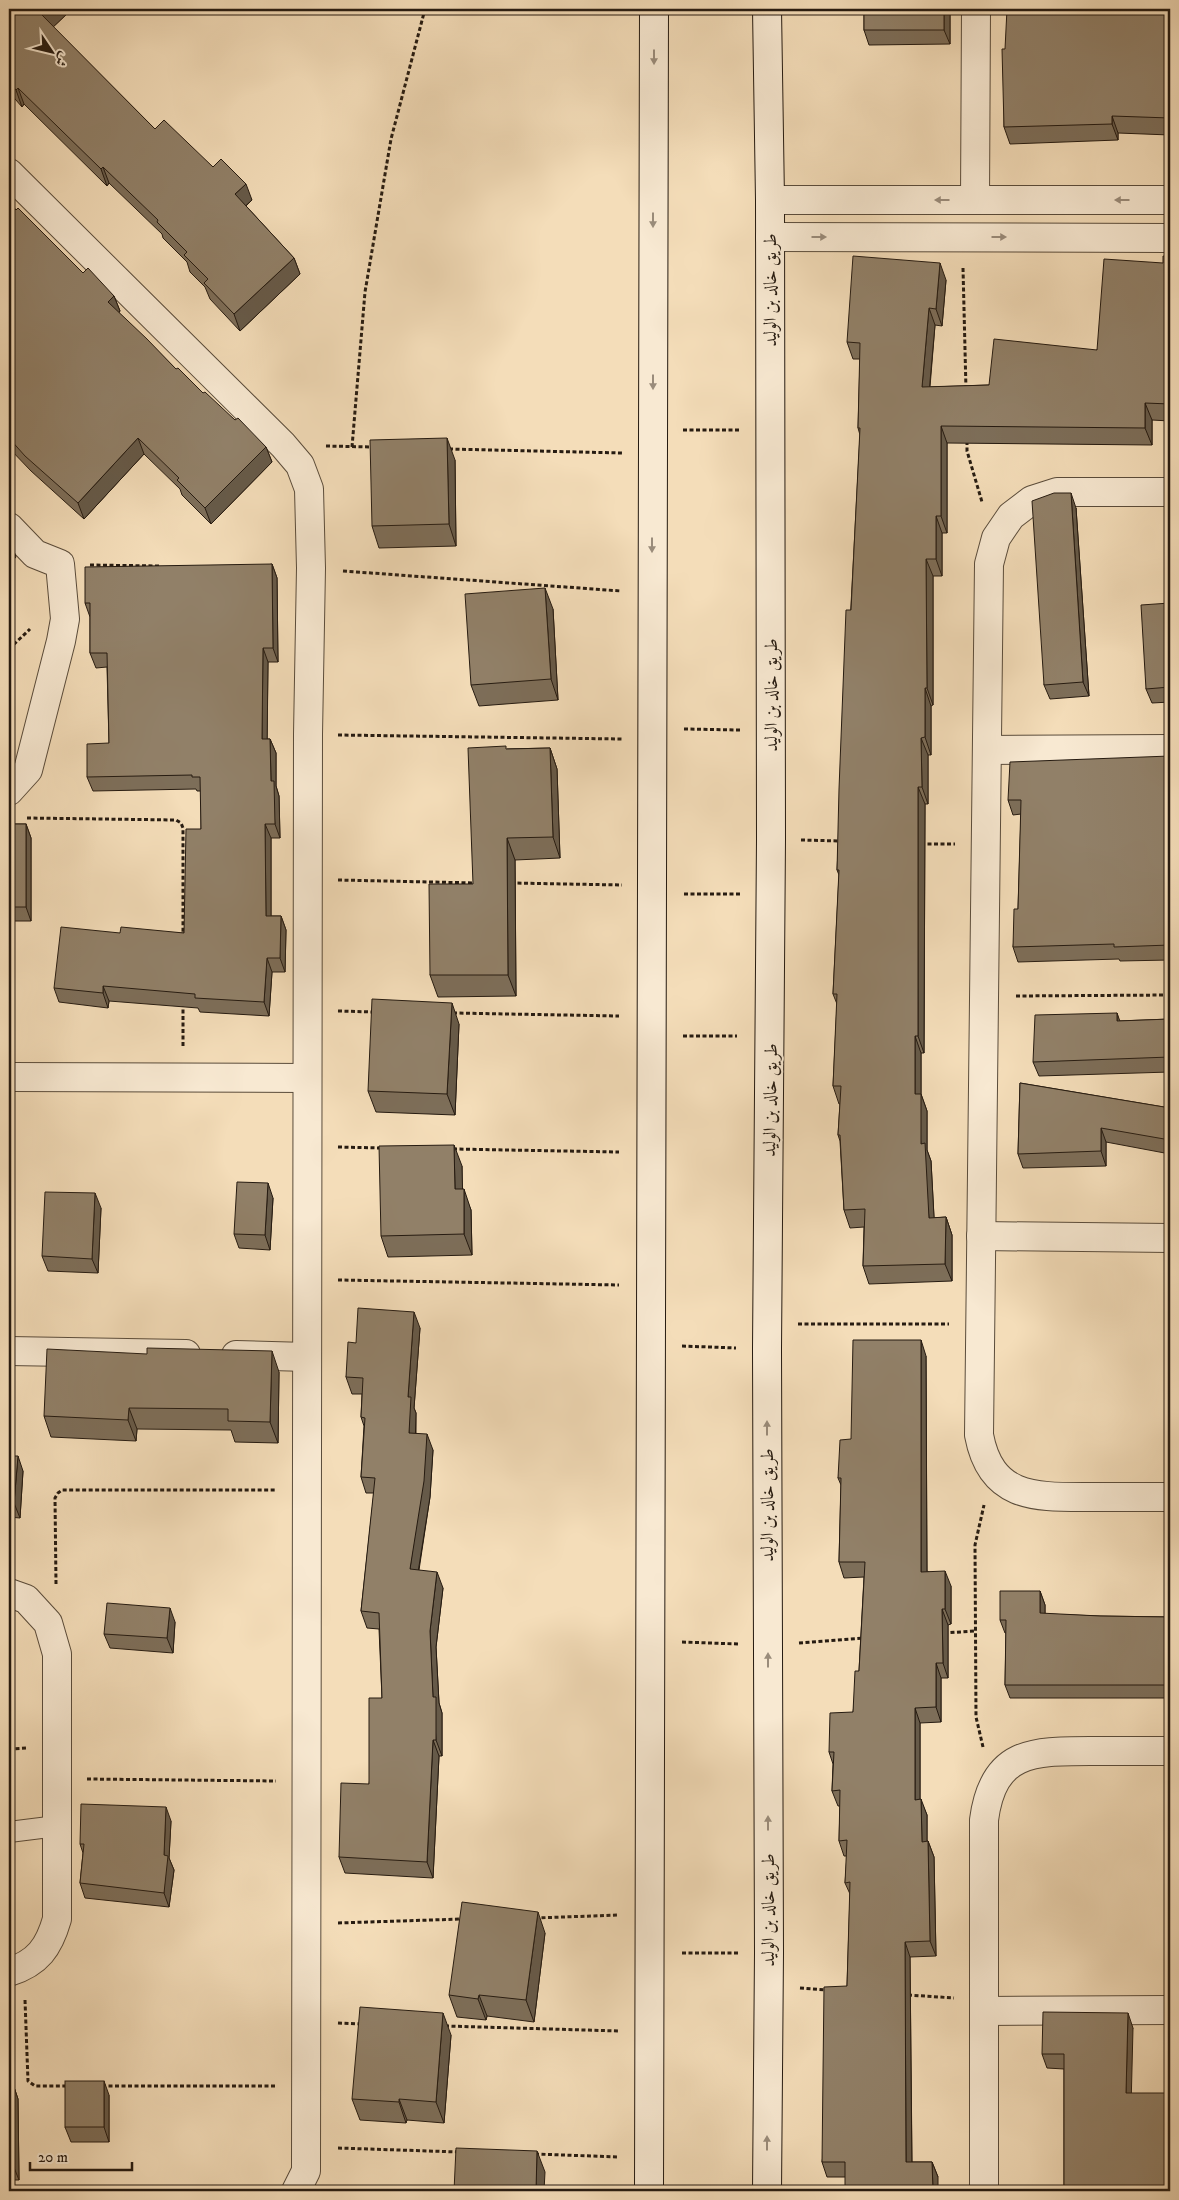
<svg xmlns="http://www.w3.org/2000/svg" width="1179" height="2200" font-family="'IM FELL DW Pica',Amiri,serif">
	<style>
		.lines { fill: none; stroke-linecap: round; stroke-linejoin: round }
		.lane-casing { stroke: #5a4c3b; stroke-width: 22 }
		.street-casing { stroke: #5a4c3b; stroke-width: 30 }
		.secondary-casing { stroke: #261b11; stroke-width: 30 }
		.path { stroke: #261b11; stroke-width: 3; stroke-dasharray: 4 2.5; stroke-linecap: butt }
		.lane { stroke: #f8e9d2; stroke-width: 20 }
		.street { stroke: #f8e9d2; stroke-width: 28 }
		.secondary { stroke: #f8e9d2; stroke-width: 28 }
		.wall { fill: #7d6e59; stroke: #261b11 }
		.shaded-wall { fill: #665a49; stroke: #261b11 }
		.building { fill: #918068; stroke: #261b11 }
		.oneway { fill: #9a8c7b }
		.labels { text-anchor: middle; stroke-width: 4; stroke-linejoin: round; paint-order: stroke }
		.street-label { font-size: 18px; fill: #261b11; stroke: #f8e9d2 }
	</style>
	<rect width="100%" height="100%" fill="#f4ddb9"/>
	<filter id="stains"><feTurbulence type="fractalNoise" baseFrequency=".004" numOctaves="4"/><feColorMatrix values="0 0 0 0 .2 0 0 0 0 .09 0 0 0 0 .02 0 0 0 .5 -.17"/></filter>
	<radialGradient id="worn" r=".72"><stop offset=".6" stop-color="#630" stop-opacity="0"/><stop offset="1" stop-color="#630" stop-opacity=".3"/></radialGradient>
	<g class="lines">
		<defs>
			<polyline id="lane" points="9,1832 57,1826"/>
			<g id="street">
				<polyline points="9,173 283,445 300,465 309,489 311,568 308,734 306,2171 296,2191"/>
				<polyline points="770,200 1170,200"/>
				<polyline points="975,200 976,9"/>
				<polyline points="770,237 1170,238"/>
				<path d="M1170 492H1057L1032 500 1011 516 996 538 989 564 979 1435C991 1499 1035 1497 1089 1497 1116 1497 1143 1497 1170 1497"/>
				<polyline points="9,527 35,554 60,564 65,619 61,641 28,770 9,791"/>
				<polyline points="987,750 1170,749"/>
				<polyline points="9,1077 307,1078"/>
				<polyline points="981,1236 1170,1238"/>
				<polyline points="9,1351 186,1354"/>
				<polyline points="236,1355 307,1357"/>
				<path d="M9 1593 26 1599 48 1623 57 1654V1919C49 1947 38 1963 9 1972"/>
				<polyline points="984,2011 1170,2010"/>
				<path d="M984 2191V1820C993 1751 1032 1751 1090 1751 1117 1751 1143 1751 1170 1751"/>
			</g>
			<g id="secondary">
				<polyline points="767,9 770,200 771,839 767,1349 769,1953 767,2191"/>
				<polyline points="649,2191 654,9"/>
			</g>
		</defs>
		<use href="#lane" class="lane-casing"/>
		<use href="#street" class="street-casing"/>
		<use href="#secondary" class="secondary-casing"/>
		<g class="path">
			<polyline points="963,268 966,390"/>
			<polyline points="683,430 740,430"/>
			<polyline points="967,441 967,451 982,502"/>
			<polyline points="326,446 372,447"/>
			<polyline points="352,447 365,292 391,139 425,9"/>
			<polyline points="449,449 622,453"/>
			<polyline points="90,565 159,566"/>
			<polyline points="343,571 621,591"/>
			<polyline points="9,649 30,629"/>
			<polyline points="684,729 740,730"/>
			<polyline points="338,735 622,739"/>
			<polyline points="27,818 176,820 181,823 183,828 183,937"/>
			<polyline points="801,840 840,841"/>
			<polyline points="921,844 955,844"/>
			<polyline points="338,880 477,883"/>
			<polyline points="511,883 622,885"/>
			<polyline points="684,894 740,894"/>
			<polyline points="1016,996 1170,995"/>
			<polyline points="183,1003 183,1047"/>
			<polyline points="338,1011 374,1012"/>
			<polyline points="453,1013 619,1016"/>
			<polyline points="683,1036 737,1036"/>
			<polyline points="338,1147 382,1148"/>
			<polyline points="453,1149 619,1152"/>
			<polyline points="338,1280 619,1285"/>
			<polyline points="798,1324 949,1324"/>
			<polyline points="682,1346 736,1348"/>
			<polyline points="56,1584 55,1498 58,1493 62,1490 276,1490"/>
			<polyline points="944,1633 975,1631"/>
			<polyline points="682,1642 738,1644"/>
			<polyline points="799,1643 865,1638"/>
			<polyline points="983,1747 976,1717 975,1545 984,1505"/>
			<polyline points="9,1749 27,1748"/>
			<polyline points="87,1779 276,1781"/>
			<polyline points="535,1918 619,1915"/>
			<polyline points="338,1923 462,1919"/>
			<polyline points="682,1953 738,1953"/>
			<polyline points="800,1988 827,1990"/>
			<polyline points="908,1995 954,1998"/>
			<polyline points="25,2000 28,2081 35,2086 68,2086"/>
			<polyline points="338,2023 361,2024"/>
			<polyline points="445,2026 619,2031"/>
			<polyline points="102,2086 276,2086"/>
			<polyline points="338,2148 459,2152"/>
			<polyline points="535,2154 619,2157"/>
		</g>
		<use href="#lane" class="lane"/>
		<use href="#street" class="street"/>
		<use href="#secondary" class="secondary"/>
	</g>
	<g class="wall">
		<polygon points="9,9 69,9 70,11 53,27 155,129 213,167 252,200 246,206 294,258 300,274 240,331 210,299 205,287 190,272 187,262 163,238 162,234 109,183 107,186 24,104 22,107 9,92"/>
		<polygon points="864,9 950,9 950,44 869,45 864,30"/>
		<polygon points="1170,9 1170,135 1118,133 1118,140 1010,144 1004,127 1005,49"/>
		<polygon points="9,203 83,273 114,296 120,311 119,313 176,369 203,393 266,447 272,462 211,524 182,495 180,489 144,454 84,519 31,471 9,448"/>
		<polygon points="1170,257 1170,421 1152,420 1152,445 947,443 947,533 942,533 942,576 933,576 933,705 931,706 931,755 928,755 928,804 925,804 924,1053 921,1053 921,1094 927,1111 927,1150 931,1161 934,1218 946,1217 952,1235 952,1281 869,1284 863,1266 864,1227 850,1228 844,1210 840,1141 838,1135 840,1104 839,1104 833,1086 837,1004 833,994 839,875 837,870 860,435 858,428 860,359 853,359 847,342 946,280 942,326 935,325 930,387 989,385 1097,350 1163,263"/>
		<polygon points="455,460 456,546 379,548 372,526"/>
		<polygon points="1076,508 1089,696 1050,699 1044,685"/>
		<polygon points="272,564 277,578 278,662 268,662 267,739 270,739 276,753 276,786 279,796 280,838 271,838 271,916 281,916 286,930 285,972 272,972 269,1016 200,1012 198,1008 109,1001 108,1008 59,1002 54,988 120,933 184,933 201,829 201,791 197,791 196,789 93,791 87,777 109,743 107,667 96,668 90,653 90,617 85,603"/>
		<polygon points="1170,603 1170,702 1152,703 1146,689"/>
		<polygon points="553,609 558,700 479,706 471,685"/>
		<polygon points="550,748 557,769 560,858 515,860 516,996 438,997 430,975 473,884 507,749"/>
		<polygon points="1170,756 1170,960 1120,961 1119,959 1018,962 1013,947 1018,909 1021,814 1013,815 1008,800"/>
		<polygon points="9,824 26,824 31,838 31,921 9,921"/>
		<polygon points="1117,1013 1119,1021 1170,1019 1170,1072 1039,1076 1033,1062"/>
		<polygon points="459,1024 455,1115 376,1112 368,1091"/>
		<polygon points="1020,1083 1170,1108 1170,1154 1106,1142 1106,1166 1023,1168 1018,1154"/>
		<polygon points="462,1166 462,1189 471,1210 472,1255 388,1257 381,1236"/>
		<polygon points="273,1198 270,1250 239,1248 234,1234"/>
		<polygon points="101,1208 98,1273 48,1271 42,1256"/>
		<polygon points="420,1328 414,1408 416,1413 416,1433 433,1450 430,1497 419,1570 443,1588 436,1647 439,1703 442,1713 442,1756 439,1756 433,1878 345,1873 339,1857 369,1784 382,1698 379,1629 367,1628 361,1611 374,1493 366,1493 361,1477 364,1426 361,1417 362,1394 352,1394 346,1377 356,1343"/>
		<polygon points="926,1356 927,1571 951,1586 951,1624 948,1625 948,1678 941,1678 941,1722 920,1723 920,1799 927,1815 927,1841 928,1841 934,1857 936,1956 910,1957 912,2162 932,2162 938,2177 827,2177 822,2162 847,1986 850,1894 845,1883 847,1856 844,1856 839,1841 840,1806 838,1806 832,1791 833,1764 829,1752 853,1712 859,1671 864,1577 844,1578 839,1562 841,1485 838,1478 851,1439"/>
		<polygon points="279,1372 278,1443 235,1442 231,1430 137,1429 136,1441 51,1437 44,1416"/>
		<polygon points="9,1456 23,1471 20,1518 9,1517"/>
		<polygon points="1040,1591 1045,1605 1045,1614 1100,1616 1170,1617 1170,1698 1010,1698 1005,1685 1006,1633 1005,1633 1000,1620"/>
		<polygon points="175,1622 173,1653 110,1648 104,1634"/>
		<polygon points="171,1821 169,1858 174,1870 169,1907 85,1898 80,1883 83,1853 80,1844"/>
		<polygon points="545,1933 534,2022 487,2016 486,2020 457,2017 449,1995"/>
		<polygon points="1133,2028 1064,2189 1064,2069 1047,2068 1042,2054"/>
		<polygon points="451,2035 444,2123 407,2120 406,2123 360,2120 352,2099"/>
		<polygon points="9,2084 13,2084 18,2099 19,2180 9,2180"/>
		<polygon points="109,2095 109,2142 71,2142 65,2127"/>
	</g>
	<g class="shaded-wall">
		<polygon points="49,9 69,9 70,11 48,32 42,15"/>
		<polygon points="944,9 950,9 950,44 944,30"/>
		<polygon points="18,88 24,104 22,107 16,90"/>
		<polygon points="1112,116 1118,133 1118,140 1112,124"/>
		<polygon points="103,167 109,183 107,186 101,169"/>
		<polygon points="246,184 252,200 241,210 235,194"/>
		<polygon points="294,258 300,274 240,331 234,314"/>
		<polygon points="940,263 946,280 942,326 936,309"/>
		<polygon points="114,296 120,311 113,318 108,302"/>
		<polygon points="929,308 935,325 928,404 922,387"/>
		<polygon points="1145,403 1152,420 1152,445 1145,428"/>
		<polygon points="941,426 947,443 947,533 941,516"/>
		<polygon points="138,438 144,454 84,519 78,503"/>
		<polygon points="447,438 455,460 456,546 449,524"/>
		<polygon points="266,447 272,462 211,524 205,508"/>
		<polygon points="1071,493 1076,508 1089,696 1083,682"/>
		<polygon points="936,516 942,533 942,576 936,559"/>
		<polygon points="11,542 16,557 9,565 9,544"/>
		<polygon points="926,559 933,576 933,705 927,688"/>
		<polygon points="272,564 277,578 278,662 273,648"/>
		<polygon points="545,588 553,609 558,700 551,679"/>
		<polygon points="263,648 268,662 267,753 262,739"/>
		<polygon points="925,688 931,706 931,755 925,737"/>
		<polygon points="921,738 928,755 928,804 922,787"/>
		<polygon points="270,739 276,753 276,786 279,796 280,838 275,824 271,781"/>
		<polygon points="550,748 557,769 560,858 553,837"/>
		<polygon points="918,787 925,804 924,1053 918,1036"/>
		<polygon points="26,824 31,838 31,921 26,907"/>
		<polygon points="265,824 271,838 271,930 266,916"/>
		<polygon points="507,838 515,860 516,996 508,975"/>
		<polygon points="281,916 286,930 285,972 280,958"/>
		<polygon points="267,958 272,972 269,1016 264,1002"/>
		<polygon points="103,986 109,1001 108,1008 103,993"/>
		<polygon points="452,1003 459,1024 455,1115 447,1094"/>
		<polygon points="1117,1013 1122,1027 1117,1021"/>
		<polygon points="915,1036 921,1053 921,1094 927,1111 927,1150 931,1161 935,1235 929,1218 921,1144 915,1094"/>
		<polygon points="1101,1128 1106,1142 1106,1166 1101,1151"/>
		<polygon points="454,1145 462,1166 463,1211 455,1189"/>
		<polygon points="268,1183 273,1198 270,1250 265,1235"/>
		<polygon points="464,1189 471,1210 472,1255 464,1234"/>
		<polygon points="95,1193 101,1208 98,1273 92,1259"/>
		<polygon points="946,1217 952,1235 952,1281 945,1264"/>
		<polygon points="414,1312 420,1328 414,1408 416,1413 415,1449 409,1433 408,1397"/>
		<polygon points="921,1340 926,1356 927,1587 921,1572"/>
		<polygon points="272,1351 279,1372 278,1443 270,1422"/>
		<polygon points="129,1408 137,1429 136,1441 128,1420"/>
		<polygon points="427,1434 433,1450 430,1497 416,1585 410,1569"/>
		<polygon points="18,1456 23,1471 20,1518 14,1503"/>
		<polygon points="945,1571 951,1586 951,1624 945,1609"/>
		<polygon points="437,1572 443,1588 436,1647 439,1703 442,1713 442,1756 436,1740 433,1697 430,1631"/>
		<polygon points="1040,1591 1045,1605 1045,1627 1040,1613"/>
		<polygon points="170,1608 175,1622 173,1653 167,1638"/>
		<polygon points="942,1609 948,1625 948,1678 943,1663"/>
		<polygon points="936,1663 941,1678 941,1722 936,1707"/>
		<polygon points="915,1708 920,1723 920,1815 915,1800"/>
		<polygon points="433,1740 439,1756 433,1878 427,1862"/>
		<polygon points="921,1799 927,1815 927,1857 922,1842"/>
		<polygon points="166,1807 171,1821 169,1858 174,1870 169,1907 164,1893 164,1855"/>
		<polygon points="928,1841 934,1857 936,1956 930,1941"/>
		<polygon points="538,1912 545,1933 534,2022 526,2000"/>
		<polygon points="905,1942 910,1957 912,2178 906,2162"/>
		<polygon points="479,1995 487,2016 486,2020 478,1999"/>
		<polygon points="443,2013 451,2035 444,2123 436,2102"/>
		<polygon points="1128,2013 1133,2028 1131,2108 1126,2093"/>
		<polygon points="104,2081 109,2095 109,2142 104,2127"/>
		<polygon points="13,2084 18,2099 19,2180 13,2165"/>
		<polygon points="399,2099 407,2120 406,2123 399,2102"/>
		<polygon points="537,2151 545,2172 544,2191 536,2191"/>
		<polygon points="932,2162 938,2177 938,2191 933,2191"/>
	</g>
	<g class="building">
		<polygon points="9,9 49,9 42,15 155,129 164,120 213,167 221,159 246,184 235,194 294,258 234,314 204,283 208,279 184,255 187,252 157,222 158,220 103,167 101,169 18,88 16,90 9,82"/>
		<rect x="864" y="9" width="80" height="21"/>
		<polygon points="1007,9 1170,9 1170,118 1112,116 1112,124 1004,127 1002,49 1005,49"/>
		<polygon points="9,203 16,210 18,208 83,273 88,268 114,296 108,302 147,339 176,369 178,368 203,393 205,392 235,420 238,418 266,447 205,508 177,480 179,478 138,438 78,503 25,456 9,438"/>
		<polygon points="853,256 940,263 936,309 929,308 922,387 989,385 994,339 1097,350 1104,259 1163,263 1163,256 1170,257 1170,404 1145,403 1145,428 941,426 941,516 936,516 936,559 926,559 927,688 925,688 925,737 921,738 922,787 918,787 918,1036 915,1036 915,1094 921,1094 921,1144 925,1143 929,1218 946,1217 945,1264 863,1266 865,1209 844,1210 840,1135 838,1135 841,1086 833,1086 837,994 833,994 839,870 837,870 839,789 846,610 851,610 860,428 858,428 860,343 847,342"/>
		<polygon points="447,438 449,524 372,526 370,440"/>
		<polygon points="1054,493 1071,493 1083,682 1044,685 1032,501"/>
		<polygon points="272,564 273,648 263,648 262,739 270,739 271,781 274,781 275,824 265,824 266,916 281,916 280,958 267,958 264,1002 195,998 195,994 103,986 103,993 54,988 61,927 120,933 121,927 184,933 186,829 201,829 200,777 192,777 192,775 87,777 87,744 109,743 107,653 90,653 90,603 85,603 85,567"/>
		<polygon points="545,588 551,679 471,685 465,594"/>
		<polygon points="1170,603 1170,687 1146,689 1141,605"/>
		<polygon points="506,746 506,749 550,748 553,837 507,838 508,975 430,975 429,884 473,884 468,748"/>
		<polygon points="1170,756 1170,945 1114,947 1114,944 1013,947 1014,909 1018,909 1021,800 1008,800 1010,762"/>
		<rect x="9" y="824" width="17" height="83"/>
		<polygon points="372,999 452,1003 447,1094 368,1091"/>
		<polygon points="1117,1013 1117,1021 1170,1019 1170,1057 1033,1062 1035,1015"/>
		<polygon points="1020,1083 1170,1108 1170,1140 1101,1128 1101,1151 1018,1154"/>
		<polygon points="454,1145 455,1189 464,1189 464,1234 381,1236 379,1146"/>
		<polygon points="237,1182 268,1183 265,1235 234,1234"/>
		<polygon points="45,1192 95,1193 92,1259 42,1256"/>
		<polygon points="358,1308 414,1312 408,1397 411,1397 409,1433 427,1434 424,1481 410,1569 437,1572 430,1631 433,1697 436,1697 436,1740 433,1740 427,1862 339,1857 341,1783 369,1784 369,1698 382,1698 379,1613 361,1611 375,1478 361,1477 365,1418 361,1417 363,1378 346,1377 348,1342 356,1343"/>
		<polygon points="853,1340 921,1340 921,1572 945,1571 945,1609 942,1609 943,1663 936,1663 936,1707 915,1708 915,1800 921,1799 922,1842 928,1841 930,1941 905,1942 906,2162 932,2162 933,2191 845,2191 845,2162 822,2162 824,1987 847,1986 850,1882 845,1883 847,1840 839,1841 840,1790 832,1791 834,1752 829,1752 830,1713 853,1712 855,1671 859,1671 865,1562 839,1562 841,1478 838,1478 840,1440 851,1439"/>
		<polygon points="147,1348 272,1351 270,1422 228,1421 228,1409 129,1408 128,1420 44,1416 47,1349 147,1354"/>
		<polygon points="9,1456 18,1456 14,1503 9,1503"/>
		<polygon points="1000,1591 1040,1591 1040,1613 1100,1616 1170,1617 1170,1685 1005,1685 1006,1620 1000,1620"/>
		<polygon points="107,1603 170,1608 167,1638 104,1634"/>
		<polygon points="81,1804 166,1807 164,1855 168,1856 164,1893 80,1883 84,1844 80,1844"/>
		<polygon points="462,1902 538,1912 526,2000 479,1995 478,1999 449,1995"/>
		<polygon points="360,2007 443,2013 436,2102 399,2099 399,2102 352,2099"/>
		<polygon points="1043,2012 1128,2013 1126,2093 1170,2093 1170,2191 1060,2191 1060,2189 1064,2189 1064,2054 1042,2054"/>
		<rect x="65" y="2081" width="39" height="46"/>
		<rect x="9" y="2084" width="4" height="81"/>
		<polygon points="456,2148 537,2151 536,2191 454,2191"/>
	</g>
	<defs><path id="oneway-solid" d="M-6-.8H1V-3.2L6.5 0L1 3.2V.8H-6Z" transform="scale(1.25)"/></defs>
	<g class="oneway">
		<use href="#oneway-solid" transform="translate(654 57) rotate(90)"/>
		<use href="#oneway-solid" transform="translate(942 200) rotate(180)"/>
		<use href="#oneway-solid" transform="translate(1122 200) rotate(180)"/>
		<use href="#oneway-solid" transform="translate(653 220) rotate(90)"/>
		<use href="#oneway-solid" transform="translate(819 237)"/>
		<use href="#oneway-solid" transform="translate(999 237)"/>
		<use href="#oneway-solid" transform="translate(653 382) rotate(90)"/>
		<use href="#oneway-solid" transform="translate(652 545) rotate(90)"/>
		<use href="#oneway-solid" transform="translate(767 1428) rotate(-90)"/>
		<use href="#oneway-solid" transform="translate(768 1660) rotate(-90)"/>
		<use href="#oneway-solid" transform="translate(768 1823) rotate(-90)"/>
		<use href="#oneway-solid" transform="translate(767 2143) rotate(-90)"/>
	</g>
	<g class="labels">
		<g class="street-label">
			<text transform="translate(770 290) rotate(-90)" y="6">طريق خالد بن الوليد</text>
			<text transform="translate(771 695) rotate(-90)" y="6">طريق خالد بن الوليد</text>
			<text transform="translate(770 1100) rotate(-89)" y="6">طريق خالد بن الوليد</text>
			<text transform="translate(767 1505) rotate(-90)" y="6">طريق خالد بن الوليد</text>
			<text transform="translate(768 1910) rotate(-90)" y="6">طريق خالد بن الوليد</text>
		</g>
	</g>
	<rect width="1179" height="2200" fill="none" stroke="#f4ddb9" stroke-width="30"/>
	<rect x="10" y="10" width="1159" height="2180" fill="none" stroke="#261b11" stroke-width="2.5"/>
	<rect x="15" y="15" width="1149" height="2170" fill="none" stroke="#261b11"/>
	<g transform="translate(52 52) rotate(125)" stroke="#f8e9d2" stroke-width="4" paint-order="stroke">
	<path d="M0-4L9 19L0 12L-9 19Z" fill="#261b11"/>
	<text y="-8" font-size="14" font-weight="bold" text-anchor="middle" fill="#261b11">ش</text>
	</g>
	<path d="M30 2162v8h102v-8" fill="none" stroke="#261b11" stroke-width="2.5"/>
	<text x="38" y="2162" font-size="15" fill="#261b11" stroke="#f8e9d2" stroke-width="4" paint-order="stroke">20 m</text>
	<rect width="100%" height="100%" filter="url(#stains)"/>
	<rect width="100%" height="100%" fill="url(#worn)"/>
</svg>
